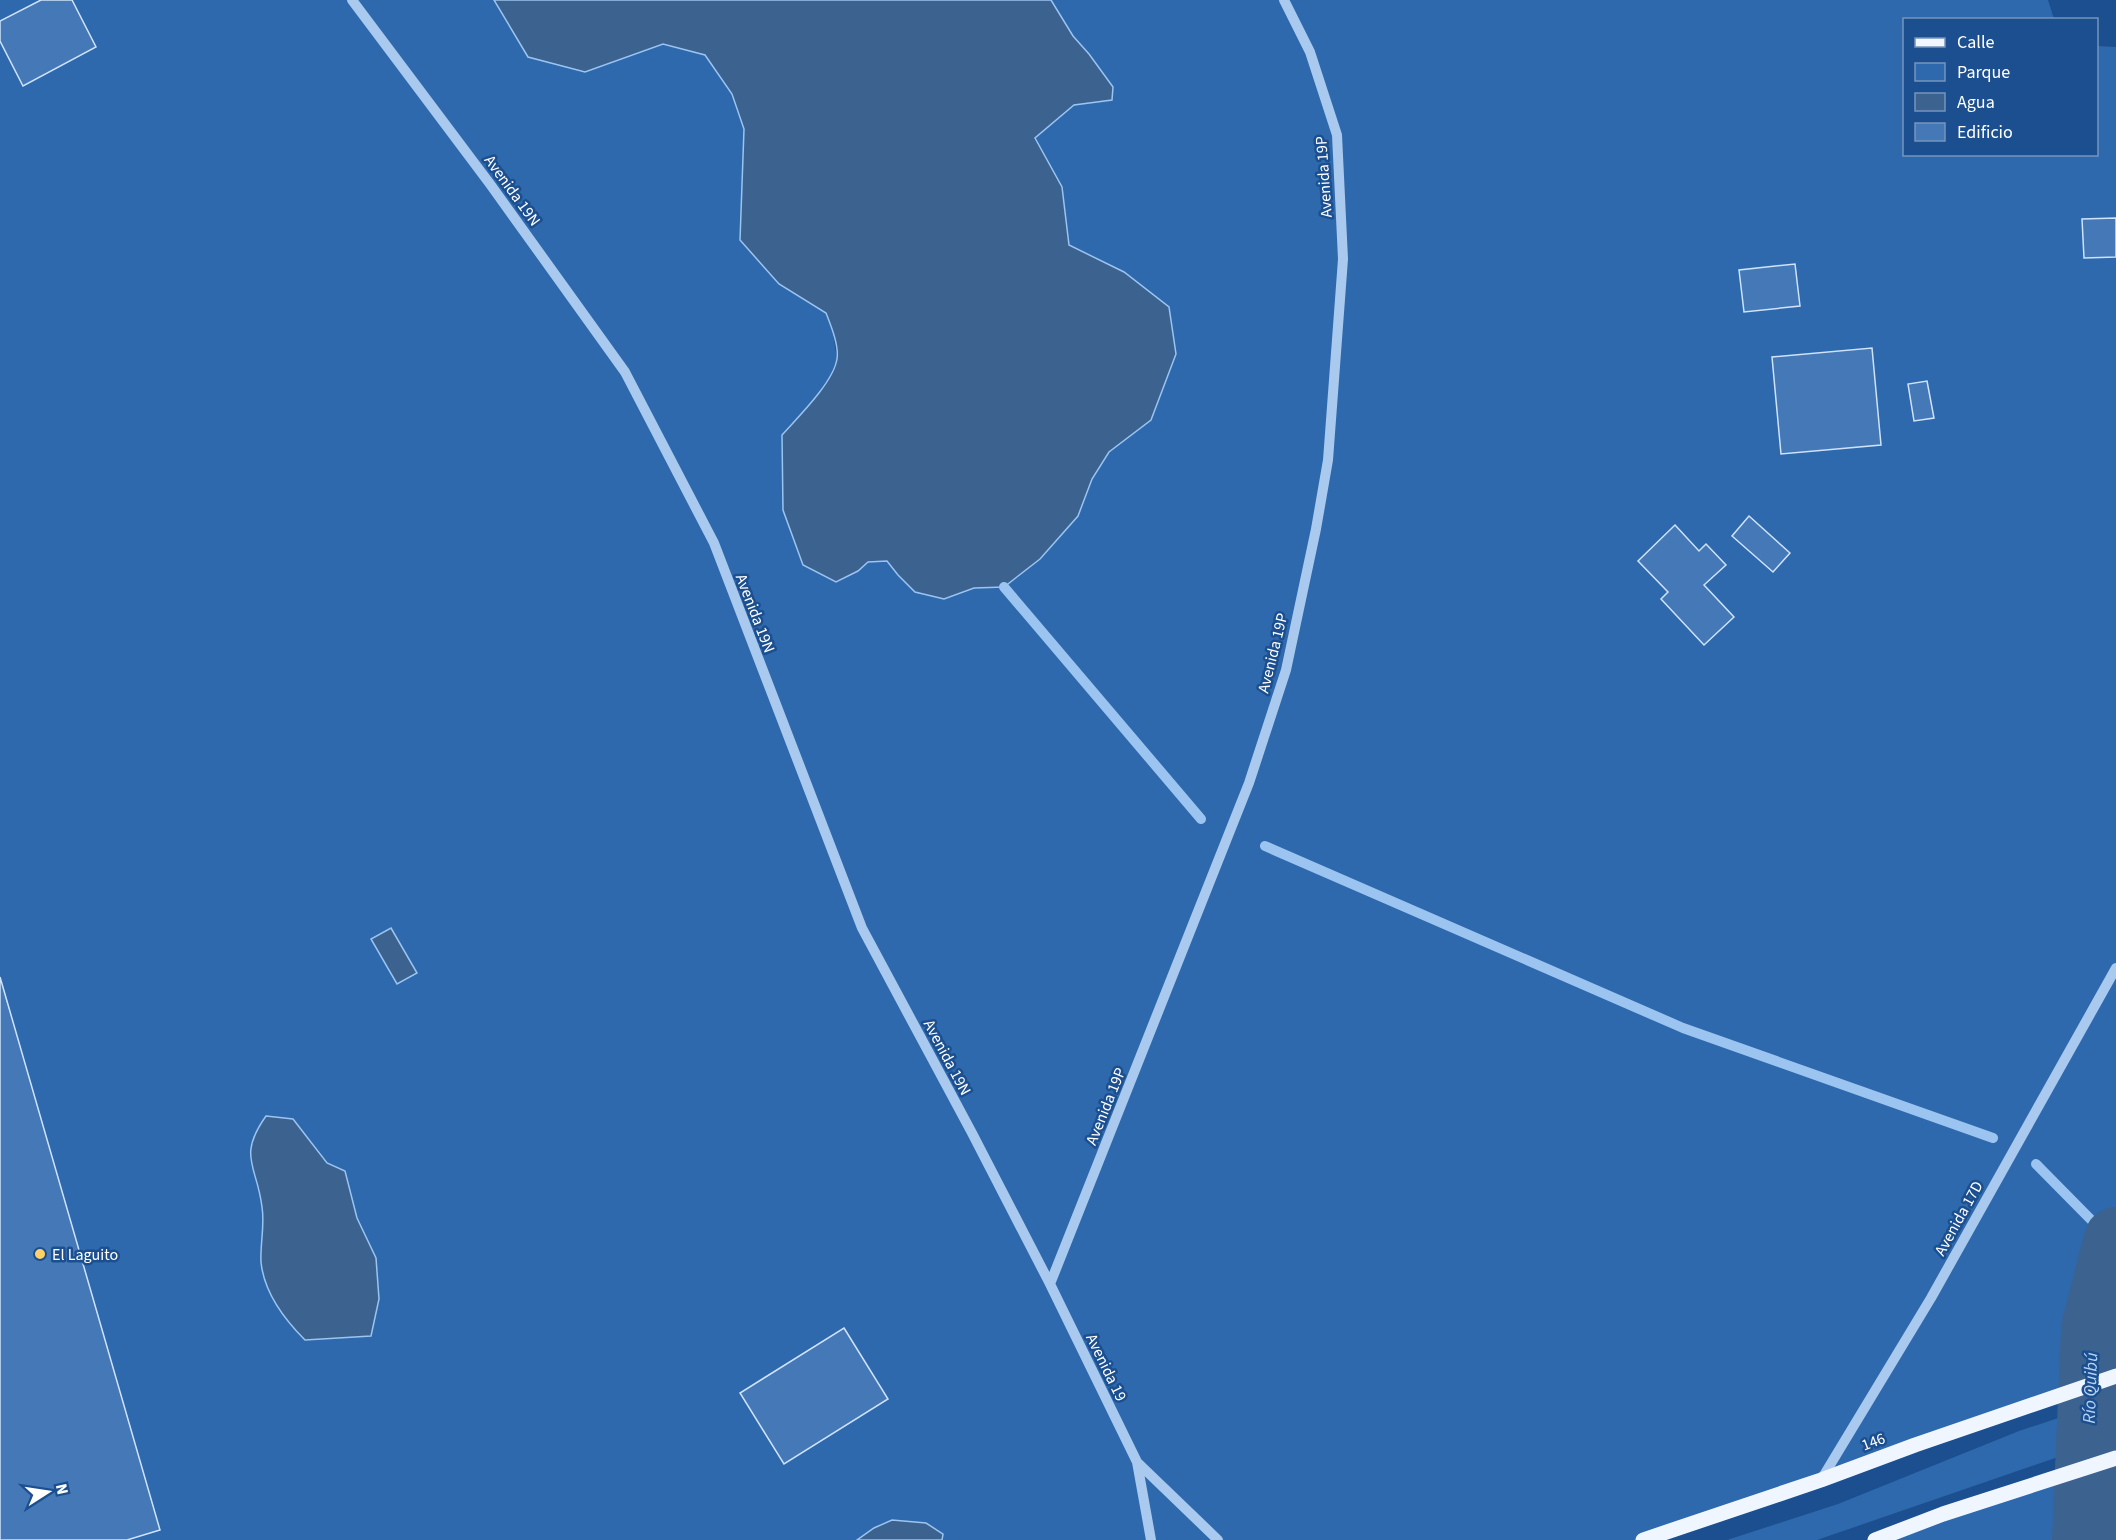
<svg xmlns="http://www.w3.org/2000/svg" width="2116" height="1540" viewBox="0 0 2116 1540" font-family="'Source Sans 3',sans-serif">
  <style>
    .green { fill: #2e69ad }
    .water { fill: #3c6290; stroke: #9cc4f0; stroke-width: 1.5 }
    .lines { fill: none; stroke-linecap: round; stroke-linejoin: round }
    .stream { stroke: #9cc4f0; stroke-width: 10 }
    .river { stroke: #3c6290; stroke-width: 64 }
    .building { fill: #4478b7; stroke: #cfe3fa; stroke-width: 1.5 }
    .minor { stroke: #a9c9ee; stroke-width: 10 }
    .major { stroke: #f0f6ff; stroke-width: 15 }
    .poi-dot { fill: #ffd166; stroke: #1b4f8f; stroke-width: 2 }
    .labels { text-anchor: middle; stroke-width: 5; stroke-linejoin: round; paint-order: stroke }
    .street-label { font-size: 16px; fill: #fff; stroke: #1b4f8f }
    .poi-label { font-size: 16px; fill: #fff; stroke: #1b4f8f; text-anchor: start }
    .water-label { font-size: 18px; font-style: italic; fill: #b5d3f5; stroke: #1b4f8f }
  </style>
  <rect width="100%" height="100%" fill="#1b4f8f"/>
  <path class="green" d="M0,0H494L529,58L627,56L663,44L705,55L732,94L744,129L740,240L805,299L826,313L833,334L837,359L828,381L810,404L858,571L868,562L887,561L898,575L944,599L974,588L1004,587L1078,516L1092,479L1109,452L1151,420L1124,272L1069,245L1062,187L1035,138L1074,105L1112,100L1089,54L1073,36L1051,0H2048L2054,19L1904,20V154H2096L2097,46L2116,47V1309L2078,1312L2074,1391L1643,1540H0Z
    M2116,1399V1437L1817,1540H1727L1838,1504L2019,1431Z
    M2116,1458V1540H1875Z"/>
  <path class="water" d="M494,0H1051L1073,36L1089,54L1113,87L1112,100L1074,105L1035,138L1062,187L1069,245L1124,272L1169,307L1176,354L1151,420L1109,452L1092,479L1078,516L1040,559L1004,587L974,588L944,599L915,592L898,575L887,561L868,562L858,571L836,582L803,565L783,510L782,435C798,417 833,383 837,359C839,345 831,326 826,313L779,284L740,240L744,129L732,94L705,55L663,44L585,72L528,57Z
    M391,928L417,973L397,984L371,939Z
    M266,1116L293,1119L327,1163L345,1171L357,1218L376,1258L379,1299L371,1336L305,1340C284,1319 264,1293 261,1262C260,1244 265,1225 262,1207C257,1165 237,1157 266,1116Z
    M892,1520L926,1523L943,1534L942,1540H857L874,1528Z"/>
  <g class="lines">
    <path class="stream" d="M1004,587L1201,819
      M1265,846L1683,1028L1993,1138
      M2036,1164L2114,1243"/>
    <path class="river" d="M2084,1540L2093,1328L2116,1239"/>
  </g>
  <path class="building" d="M41,0H72L96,47L23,86L0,41V21Z
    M2116,218V257L2084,258L2082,219Z
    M1795,264L1800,306L1744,312L1739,270Z
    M1872,348L1881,445L1781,454L1772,357Z
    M1927,381L1934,418L1914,421L1908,384Z
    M1749,516L1790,553L1773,572L1732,536Z
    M1675,525L1699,551L1706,544L1726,565L1704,585L1734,617L1704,645L1661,599L1668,592L1638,561Z
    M0,977L160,1530L127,1540H0Z
    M844,1328L888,1399L784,1464L740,1393Z"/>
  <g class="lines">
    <path class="minor" d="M352,0L490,184L625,372L714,543L862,928L972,1133L1050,1284L1137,1462L1151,1540
      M1050,1284L1249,783L1286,670L1316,529L1328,460L1343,259L1337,135L1310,52L1284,0
      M1137,1462L1218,1540
      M1821,1480L1931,1298L2116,968"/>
    <path class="major" d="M1643,1540L1821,1480L1915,1445L2116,1376
      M1875,1540L1943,1514L2116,1458"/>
  </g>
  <circle class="poi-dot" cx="40" cy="1254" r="6"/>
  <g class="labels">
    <g class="street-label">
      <text transform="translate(1323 177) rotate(-94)" y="6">Avenida 19P</text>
      <text transform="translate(513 190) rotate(54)" y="6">Avenida 19N</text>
      <text transform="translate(756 613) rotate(69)" y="6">Avenida 19N</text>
      <text transform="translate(1272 653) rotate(-76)" y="6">Avenida 19P</text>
      <text transform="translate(948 1057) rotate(62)" y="6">Avenida 19N</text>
      <text transform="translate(1105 1106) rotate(-68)" y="6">Avenida 19P</text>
      <text transform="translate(1958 1218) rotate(-61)" y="6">Avenida 17D</text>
      <text transform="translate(1107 1367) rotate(64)" y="6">Avenida 19</text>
      <text transform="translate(1873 1441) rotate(-21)" y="6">146</text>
    </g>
    <g class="poi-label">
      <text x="52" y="1260">El Laguito</text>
    </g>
    <g class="water-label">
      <text transform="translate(2090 1388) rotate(-88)" y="6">Río Quibú</text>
    </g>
  </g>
  <rect x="1903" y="18" width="195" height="138" fill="#1b4f8f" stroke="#7695bc" stroke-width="1.5"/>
  <rect x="1915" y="38" width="30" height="9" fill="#f0f6ff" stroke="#7695bc" stroke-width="1.5"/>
  <text x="1957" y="48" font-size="18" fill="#ffffff">Calle</text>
  <rect x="1915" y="63" width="30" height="18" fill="#2e69ad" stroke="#7695bc" stroke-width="1.5"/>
  <text x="1957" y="78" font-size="18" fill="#ffffff">Parque</text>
  <rect x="1915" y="93" width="30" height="18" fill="#3c6290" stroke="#7695bc" stroke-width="1.5"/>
  <text x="1957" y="108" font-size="18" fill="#ffffff">Agua</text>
  <rect x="1915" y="123" width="30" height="18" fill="#4478b7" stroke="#7695bc" stroke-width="1.5"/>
  <text x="1957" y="138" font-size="18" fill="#ffffff">Edificio</text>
  <g transform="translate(48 1492) rotate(78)" stroke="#1b4f8f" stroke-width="4.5" paint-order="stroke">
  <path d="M0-4.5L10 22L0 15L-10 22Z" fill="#ffffff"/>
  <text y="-9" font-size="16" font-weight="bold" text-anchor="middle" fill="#ffffff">N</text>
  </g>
</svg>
